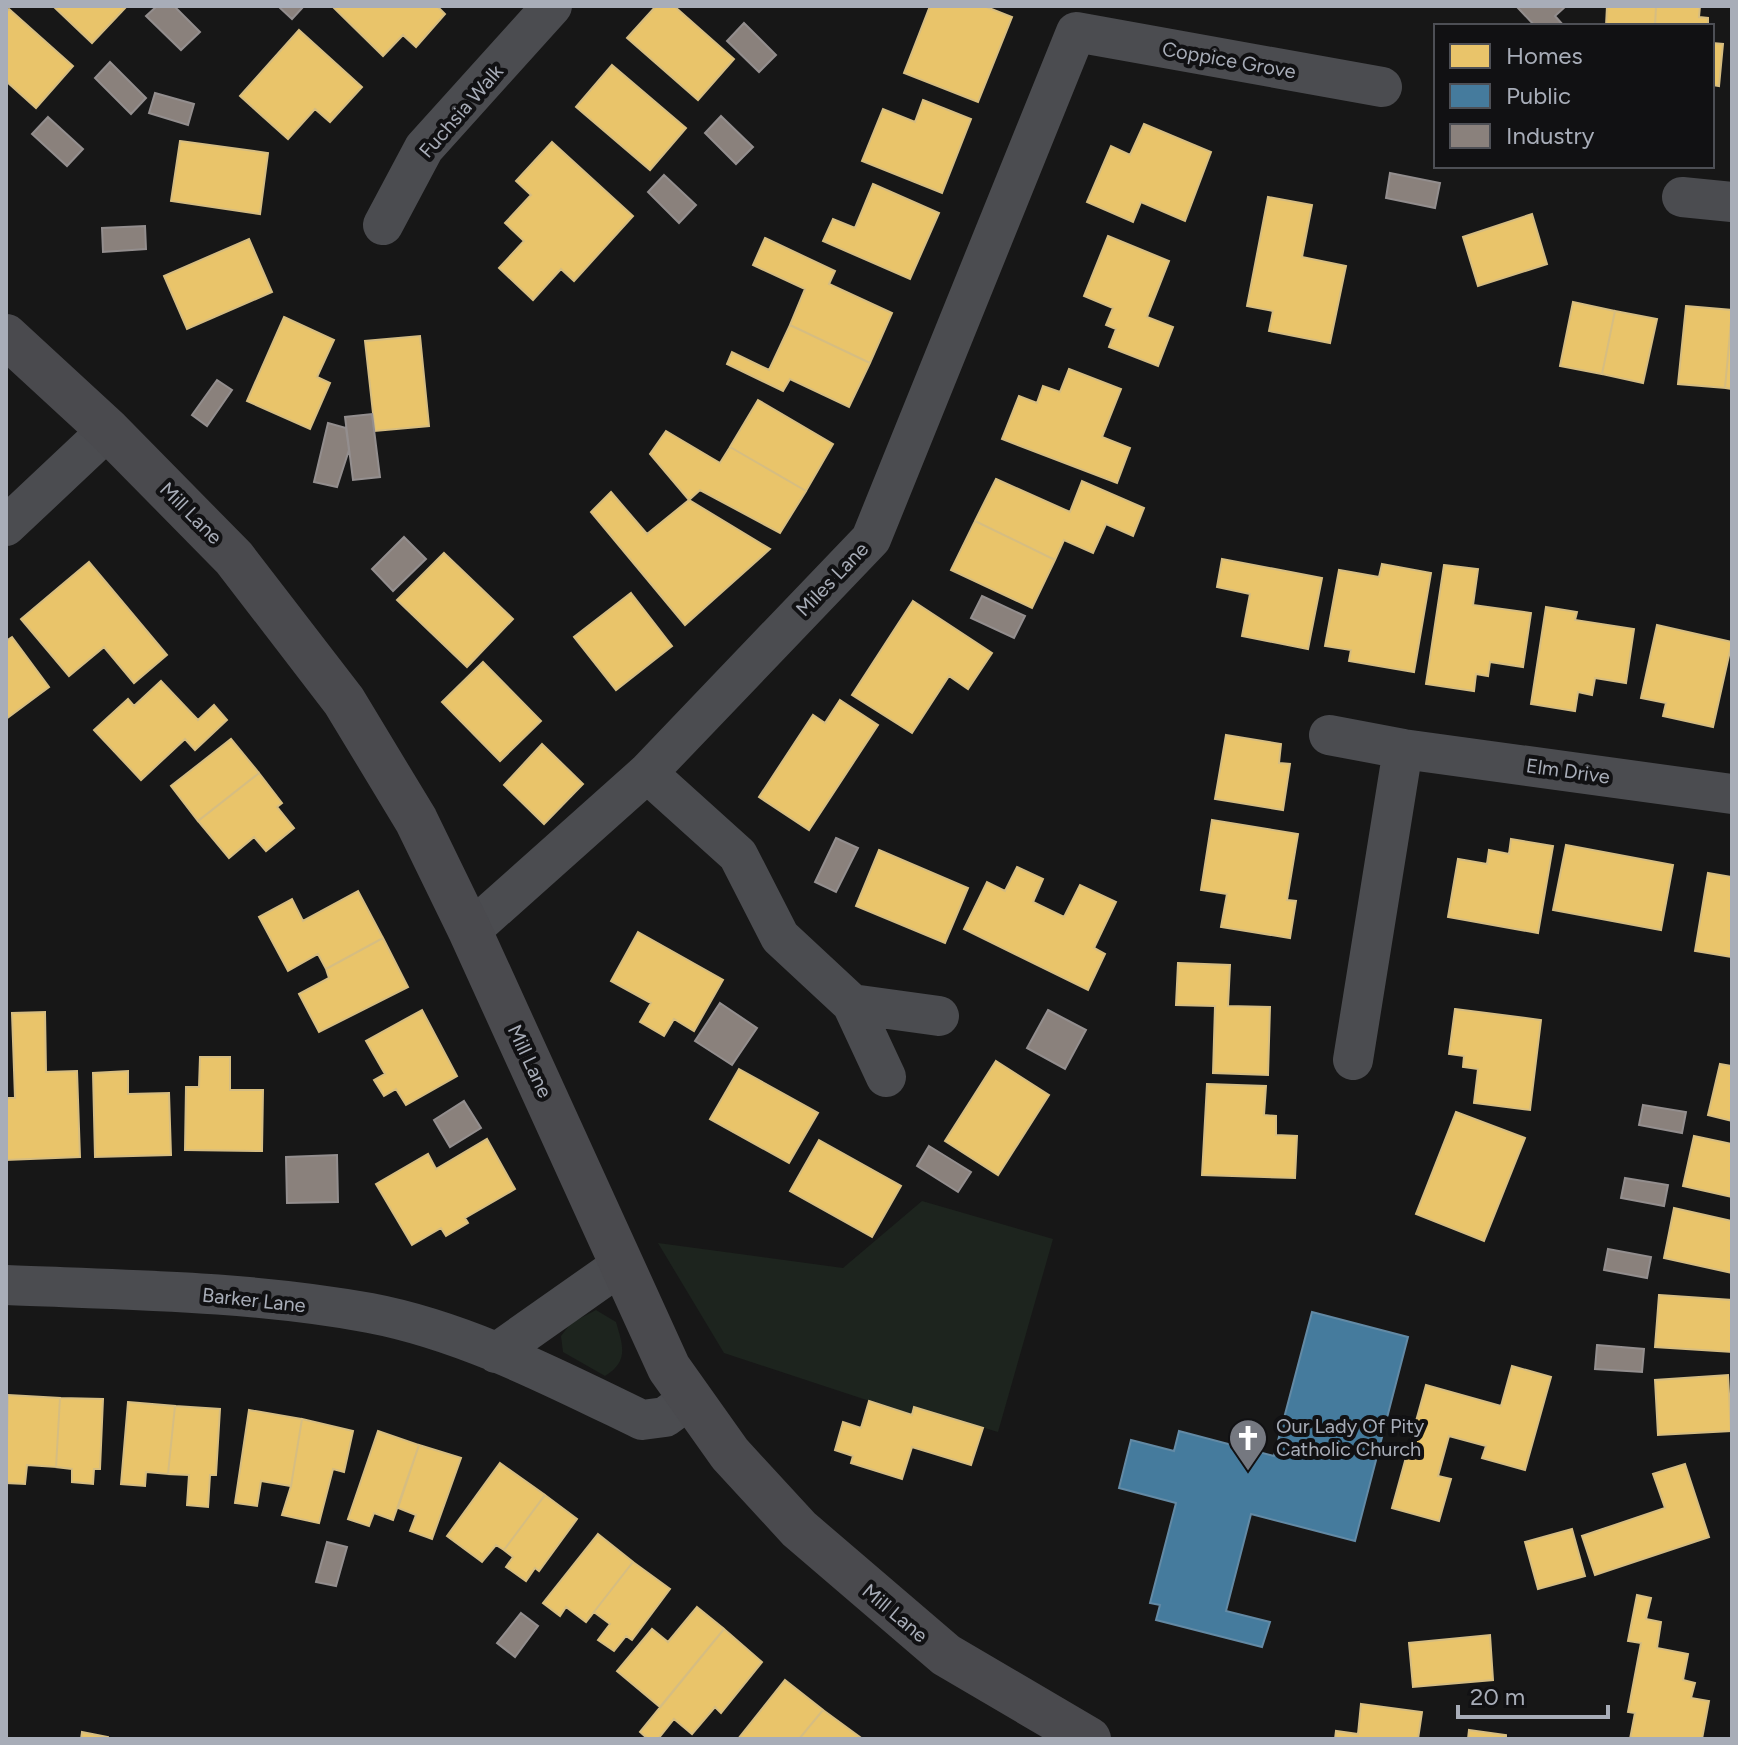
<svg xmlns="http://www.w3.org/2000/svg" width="1738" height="1745" viewBox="0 0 1738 1745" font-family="Figtree,sans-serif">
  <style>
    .green { fill: #1d241e }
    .homes { fill: #e9c46a; stroke: #d6bd81; stroke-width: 2 }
    .public { fill: #457b9d; stroke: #638aa5; stroke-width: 2 }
    .industry { fill: #8a817c; stroke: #938e8e; stroke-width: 2 }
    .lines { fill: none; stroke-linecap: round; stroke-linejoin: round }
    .street { stroke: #4b4c50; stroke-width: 40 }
    .secondary { stroke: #4a4a4e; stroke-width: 44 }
    .labels { text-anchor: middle; stroke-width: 8; stroke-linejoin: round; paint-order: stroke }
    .street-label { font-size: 20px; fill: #a8adb8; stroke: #111113 }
    .poi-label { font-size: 20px; fill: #a8adb8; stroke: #111113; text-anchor: start }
  </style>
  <rect width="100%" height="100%" fill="#171717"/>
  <path class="green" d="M922,1201L1053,1239L998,1432L915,1407L912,1415L724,1353L658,1243L843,1268Z
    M596,1310L616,1322C623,1346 629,1361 605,1376L563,1352L561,1336L571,1323Z"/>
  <path class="homes" d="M53,6H127L92,43Z
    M332,6H437L445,14L416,47L403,35L383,56Z
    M656,6H674L734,59L698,100L627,38Z
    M930,6H984L1012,17L978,102L904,73Z
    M1607,6H1656L1655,26H1606Z
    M1678,6H1700L1699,17L1708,18V26H1655L1656,7Z
    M9,9L73,66L36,108L6,81V13Z
    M299,30L362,87L330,122L315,109L288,139L240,96Z
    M1712,43L1723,44L1719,86L1712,85Z
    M612,65L686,128L650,170L576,107Z
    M923,100L971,119L942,193L862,161L883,109L915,122Z
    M1144,124L1211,152L1185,221L1141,202L1133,222L1087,202L1111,146L1130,155Z
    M180,141L268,153L260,214L171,201Z
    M552,142L633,216L574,281L561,269L533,300L499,268L524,241L505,223L531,195L516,181Z
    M873,184L939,213L910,279L823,241L833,219L855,228Z
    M1268,197L1312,205L1302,257L1346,266L1330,343L1269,331L1273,311L1247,306Z
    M1532,214L1547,264L1478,286L1463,237Z
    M1108,236L1169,261L1147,317L1173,327L1158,366L1109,347L1116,329L1106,325L1113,308L1084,296Z
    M765,238L835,271L829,284L892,313L870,363L790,325L805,289L753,265Z
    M249,239L272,292L187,329L164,276Z
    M1573,302L1615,311L1602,374L1560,366Z
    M1686,306L1732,310L1725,388L1678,384Z
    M1615,311L1657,319L1643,383L1602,374Z
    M1732,312V389L1725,388Z
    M284,317L334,340L317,377L330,383L310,429L247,401Z
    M790,325L870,363L849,407L790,379L783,391L727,364L732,352L769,370Z
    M420,336L429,426L375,431L365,341Z
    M1069,369L1121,389L1102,437L1130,448L1117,483L1002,439L1019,396L1037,403L1043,386L1060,392Z
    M758,400L833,444L806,491L730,447Z
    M666,431L720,463L730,447L806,491L780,533L700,490L689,500L650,454Z
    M996,479L1070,512L1082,481L1144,508L1133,536L1106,524L1093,553L1064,540L1055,560L975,521Z
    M611,492L647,534L689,500L770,549L685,625L591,512Z
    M975,521L1055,560L1032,608L951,570Z
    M444,553L513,619L467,667L397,600Z
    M1222,559L1322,578L1308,649L1242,636L1250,594L1217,587Z
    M89,562L167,655L134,683L104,647L69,676L21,619Z
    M1382,564L1431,573L1414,672L1349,661L1351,650L1325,646L1339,570L1379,577Z
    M1444,565L1478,569L1473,605L1531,613L1523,667L1490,662L1488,676L1476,674L1474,691L1426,684Z
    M631,593L672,646L616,690L574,637Z
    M913,601L992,653L968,689L949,676L912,733L852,695Z
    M1546,607L1577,612L1575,620L1634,629L1626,683L1595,678L1592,695L1578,692L1575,711L1531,704Z
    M1657,625L1732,642L1713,727L1663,716L1666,703L1641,698Z
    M12,637L49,687L6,719V641Z
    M483,662L541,721L500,761L442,702Z
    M161,681L198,720L214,705L227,720L195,750L185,739L141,780L94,730L128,699L134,706Z
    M840,700L878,725L809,830L759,797L813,715L825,723Z
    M1226,735L1281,744L1279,763L1290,764L1283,810L1215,799Z
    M231,739L259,773L198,821L171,786Z
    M542,744L583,784L544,824L504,785Z
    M259,773L282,803L277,807L294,828L266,851L254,837L229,858L198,821Z
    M1212,820L1298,834L1287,900L1296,901L1290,938L1221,927L1227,894L1201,890Z
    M1511,839L1553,846L1538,933L1448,917L1458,859L1487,864L1489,850L1509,854Z
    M1566,845L1673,865L1661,930L1553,910Z
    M879,850L968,888L945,943L856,906Z
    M1017,867L1043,879L1033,902L1064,917L1080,885L1116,902L1094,948L1105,954L1088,990L964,929L987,882L1005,891Z
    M1708,873L1732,877V957L1695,951Z
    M358,891L383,938L326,969L318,954L288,971L259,917L292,899L303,921Z
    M638,932L723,980L694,1031L674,1019L664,1036L640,1022L651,1003L611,981Z
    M383,938L408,987L319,1032L299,994L329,978L326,969Z
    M1178,963L1230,965L1228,1006L1270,1007L1268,1075L1213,1073L1215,1006L1176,1005Z
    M1455,1009L1541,1020L1530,1110L1474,1103L1478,1069L1463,1067L1464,1056L1449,1054Z
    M422,1010L457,1076L406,1105L396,1089L384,1096L374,1080L385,1074L366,1041Z
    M45,1012L46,1072L77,1071L80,1157L6,1160V1098H15L12,1013Z
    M200,1057H230V1090H263L262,1151L185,1150L186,1087H199Z
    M996,1061L1049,1095L998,1175L945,1141Z
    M1720,1064L1732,1066V1121L1708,1115Z
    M739,1069L818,1113L789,1163L710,1119Z
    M128,1071V1094L169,1093L171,1155L95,1157L93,1073Z
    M1207,1084L1266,1086L1264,1115L1276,1116V1135L1297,1136L1295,1178L1202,1175Z
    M1456,1112L1525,1138L1484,1241L1416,1214Z
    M1694,1136L1732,1144V1197L1683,1186Z
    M487,1139L515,1189L465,1218L468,1223L446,1236L441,1228L412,1245L376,1184L428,1154L436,1169Z
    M819,1140L901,1186L872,1237L790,1191Z
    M1674,1208L1732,1221V1273L1664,1258Z
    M1659,1295L1732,1300V1352L1655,1347Z
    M1512,1366L1551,1377L1525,1470L1482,1458L1486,1446L1449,1436L1438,1476L1451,1479L1439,1521L1392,1508L1426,1385L1501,1406Z
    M1728,1375L1731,1431L1658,1435L1655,1380Z
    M8,1395L60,1398L56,1467L27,1465L25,1484L6,1483Z
    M60,1398L103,1399L100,1469H94L93,1484L72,1482V1469L56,1467Z
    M869,1401L912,1415L914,1407L983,1428L971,1465L912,1447L902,1479L851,1463L853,1456L835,1450L843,1422L861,1428Z
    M128,1402L175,1406L168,1474L146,1472L145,1486L121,1484Z
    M175,1406L220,1409L216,1475H210L208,1507L187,1505L189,1475L168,1474Z
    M249,1410L302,1419L291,1486L261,1481L257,1506L235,1503Z
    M302,1419L353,1431L344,1472L333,1469L319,1523L282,1515L291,1486Z
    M378,1431L419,1445L393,1520L374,1513L369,1526L348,1519Z
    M419,1445L461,1458L432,1539L410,1531L416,1515L398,1508Z
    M500,1463L545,1495L504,1550L496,1545L482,1562L447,1536Z
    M1685,1464L1709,1537L1595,1575L1582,1536L1665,1508L1653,1474Z
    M545,1495L577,1519L539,1571L535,1568L526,1581L506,1567L513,1557L504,1550Z
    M1572,1529L1585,1576L1538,1589L1525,1542Z
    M598,1534L633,1562L586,1622L566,1607L560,1616L543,1603Z
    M633,1562L670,1589L632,1640L626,1636L614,1651L598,1640L610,1624L594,1612Z
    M1637,1595L1651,1598L1646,1619L1661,1622L1657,1648L1688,1654L1683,1680L1695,1683L1691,1698L1709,1701L1702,1739H1630L1635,1713L1628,1712L1641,1643L1628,1641Z
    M697,1607L724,1629L660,1707L617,1671L652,1629L668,1642Z
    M724,1629L762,1662L721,1713L715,1707L692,1734L674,1719L658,1739H648L640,1732Z
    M1490,1635L1493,1680L1413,1687L1409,1643Z
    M785,1680L823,1710L799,1739H738Z
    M1361,1704L1422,1712L1418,1739H1335L1336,1731L1358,1734Z
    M823,1710L860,1737L858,1739H799Z
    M1469,1730L1506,1735V1739H1468Z
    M82,1732L108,1737V1739H81Z"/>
  <path class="public" d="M1312,1312L1408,1337L1355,1541L1251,1514L1226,1611L1270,1622L1262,1647L1156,1620L1160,1605L1150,1603L1176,1503L1119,1488L1131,1440L1174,1451L1179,1431L1274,1456Z"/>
  <path class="industry" d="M157,6H174L200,32L181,50L146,16Z
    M278,6H304L292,19Z
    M1520,6H1566L1555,16L1564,26H1535L1518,8Z
    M744,23L776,55L759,72L727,41Z
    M110,62L146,98L131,114L95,78Z
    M155,93L194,104L188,125L149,113Z
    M721,116L753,147L736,164L705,133Z
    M48,117L83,149L67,166L32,134Z
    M1390,173L1440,183L1435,208L1386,198Z
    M664,175L696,205L679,223L648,192Z
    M145,226L146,249L103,252L102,228Z
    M217,380L232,390L207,426L192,415Z
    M372,414L380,477L353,480L345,417Z
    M328,423L346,428L349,450L337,487L314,482Z
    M404,537L426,559L393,591L372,569Z
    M982,596L1025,616L1014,638L971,618Z
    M836,838L858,848L836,892L815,882Z
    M720,1003L757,1028L732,1065L695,1041Z
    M1048,1010L1086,1030L1065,1069L1027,1048Z
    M464,1101L481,1128L450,1147L434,1120Z
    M1643,1105L1686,1112L1682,1133L1639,1125Z
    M929,1146L971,1172L958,1192L917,1166Z
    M337,1155L338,1202L287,1203L286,1157Z
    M1625,1178L1668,1185L1664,1206L1621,1198Z
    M1608,1249L1651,1257L1647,1278L1604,1270Z
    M1597,1345L1644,1349L1642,1372L1595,1369Z
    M327,1542L347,1547L336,1586L316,1582Z
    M521,1613L538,1626L515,1657L497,1643Z"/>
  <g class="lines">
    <path class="street" d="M1682,197L1732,202
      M383,225L424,148L552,6
      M6,526L108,430
      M1329,735L1403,749
      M647,773L738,855L780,937L852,1004L939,1016
      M470,931L647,773L871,539L1076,32L1382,87
      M852,1004L886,1077
      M1353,1060L1403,749L1732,794
      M6,1285C128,1290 250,1291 370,1313C465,1331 555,1378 642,1420L665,1417L691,1398
      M496,1353L621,1265"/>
    <path class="secondary" d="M6,336L108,430L234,558L344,701L416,820L470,931L669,1368L730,1454L799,1529L946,1655L1089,1739"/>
  </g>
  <defs>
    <symbol id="church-pin" viewBox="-11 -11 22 30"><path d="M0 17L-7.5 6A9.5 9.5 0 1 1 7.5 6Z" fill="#757880" stroke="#111113"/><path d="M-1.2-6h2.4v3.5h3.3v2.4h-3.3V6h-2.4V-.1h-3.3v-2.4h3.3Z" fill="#fff"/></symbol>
  </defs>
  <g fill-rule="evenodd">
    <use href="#church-pin" x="1226" y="1416" width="44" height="60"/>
  </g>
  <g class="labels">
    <g class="street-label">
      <text transform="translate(1229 60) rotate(10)" y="7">Coppice Grove</text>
      <text transform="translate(461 111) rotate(-49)" y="7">Fuchsia Walk</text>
      <text transform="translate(191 513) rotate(45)" y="7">Mill Lane</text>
      <text transform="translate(832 579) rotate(-46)" y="7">Miles Lane</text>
      <text transform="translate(1568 771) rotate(8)" y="7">Elm Drive</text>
      <text transform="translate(530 1061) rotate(65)" y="7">Mill Lane</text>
      <text transform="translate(254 1300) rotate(6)" y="7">Barker Lane</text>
      <text transform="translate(895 1613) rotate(40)" y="7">Mill Lane</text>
    </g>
    <g class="poi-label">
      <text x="1276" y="1433">Our Lady Of Pity<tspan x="1276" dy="23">Catholic Church</tspan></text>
    </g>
  </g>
  <rect width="1738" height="1745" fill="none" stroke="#a8adb8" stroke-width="16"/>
  <rect x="1434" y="24" width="280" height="144" fill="#111113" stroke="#4d4f55" stroke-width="2"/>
  <rect x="1450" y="44" width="40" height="24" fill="#e9c46a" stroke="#4d4f55" stroke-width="2"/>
  <text x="1506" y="64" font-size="24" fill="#a8adb8">Homes</text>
  <rect x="1450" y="84" width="40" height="24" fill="#457b9d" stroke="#4d4f55" stroke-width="2"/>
  <text x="1506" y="104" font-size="24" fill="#a8adb8">Public</text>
  <rect x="1450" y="124" width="40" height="24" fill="#8a817c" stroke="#4d4f55" stroke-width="2"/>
  <text x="1506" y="144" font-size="24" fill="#a8adb8">Industry</text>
  <path d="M1458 1705v12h150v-12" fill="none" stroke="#a8adb8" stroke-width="4"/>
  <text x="1470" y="1705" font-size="24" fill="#a8adb8" stroke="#111113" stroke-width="6" paint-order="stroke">20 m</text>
</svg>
